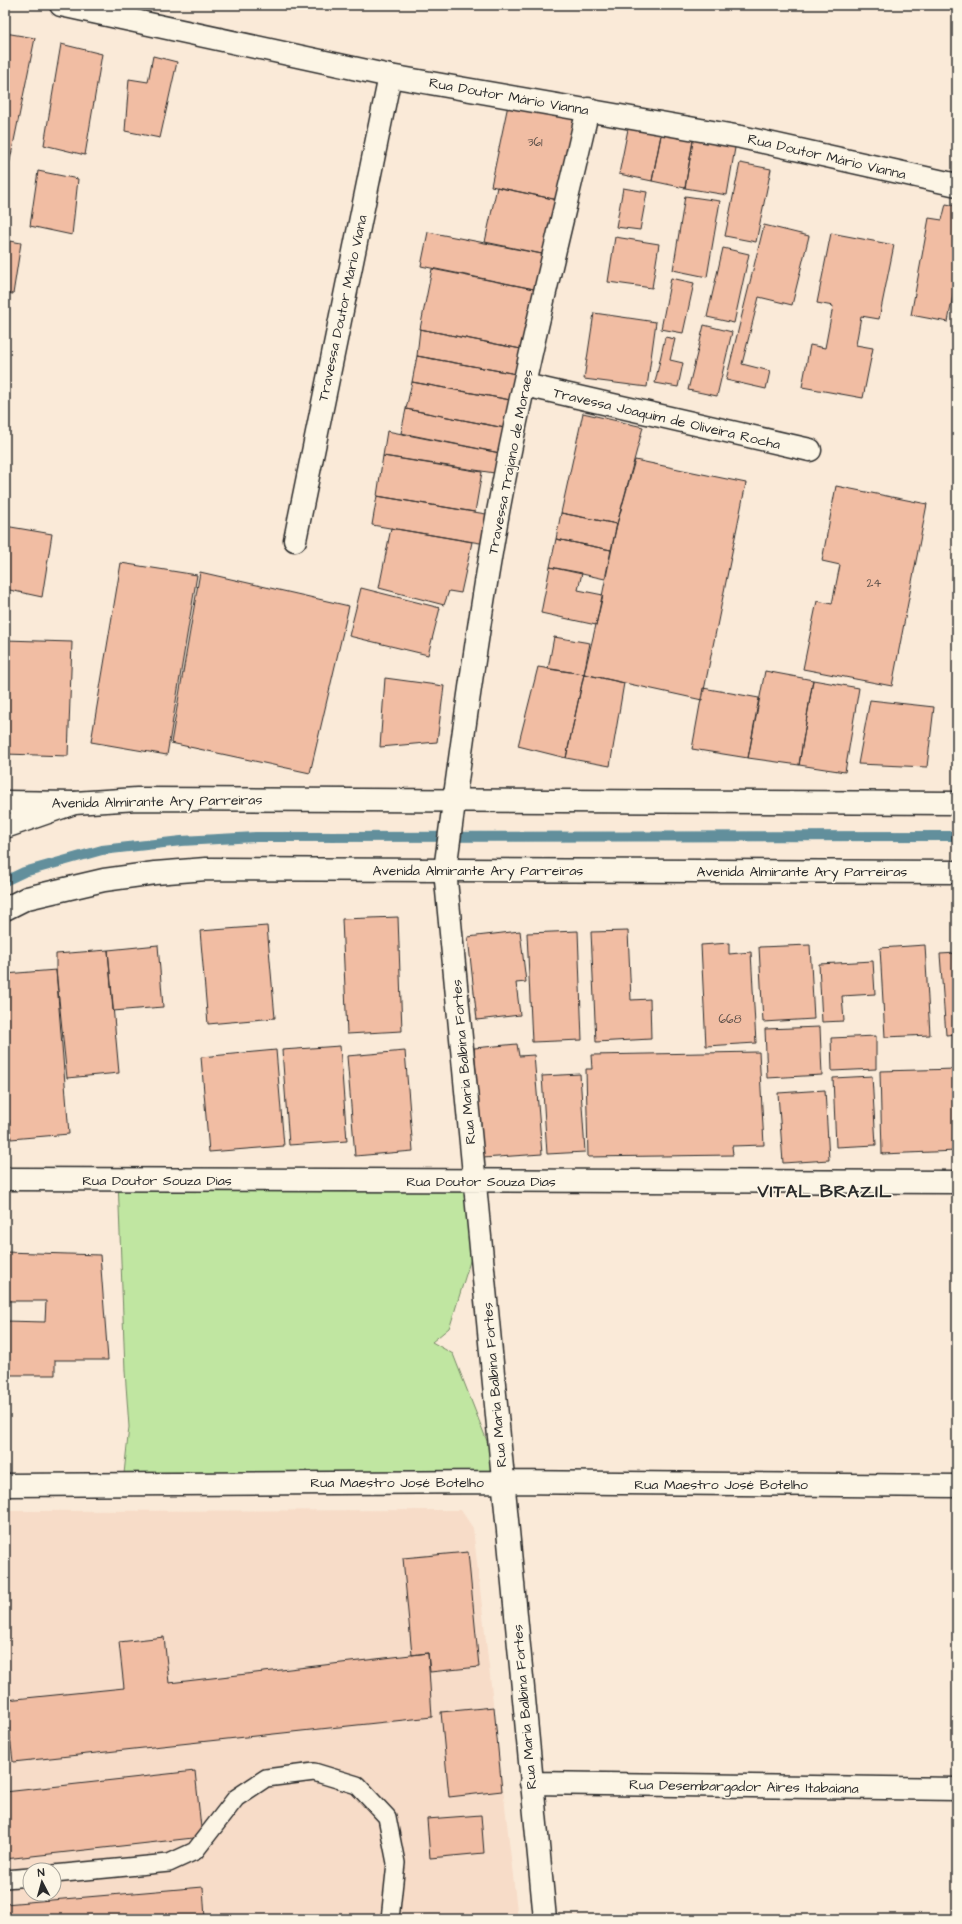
<svg xmlns="http://www.w3.org/2000/svg" width="962" height="1924" viewBox="0 0 962 1924" font-family="'Architects Daughter',sans-serif">
  <style>
    .built { fill: #f7dcc8; fill-rule: evenodd }
    .green { fill: #c0e6a1; stroke: #768866 }
    .lines { fill: none; stroke-linecap: round; stroke-linejoin: round }
    .stream { stroke: #628f9c; stroke-width: 10 }
    .building { fill: #f1bda3; stroke: #2b2b2b }
    .service-casing { stroke: #2b2b2b; stroke-width: 20 }
    .minor-casing { stroke: #2b2b2b; stroke-width: 25 }
    .tertiary-casing { stroke: #2b2b2b; stroke-width: 25 }
    .secondary-casing { stroke: #2b2b2b; stroke-width: 25 }
    .service { stroke: #fcf5e5; stroke-width: 17 }
    .minor { stroke: #fcf5e5; stroke-width: 22 }
    .tertiary { stroke: #fcf5e5; stroke-width: 22 }
    .secondary { stroke: #fcf5e5; stroke-width: 22 }
    .labels { text-anchor: middle; stroke-width: 3.5; stroke-linejoin: round; paint-order: stroke }
    .number-label { font-size: 12px; fill: #5c5049 }
    .street-label { font-size: 14px; fill: #2b2b2b; stroke: #fcf5e5 }
    .district-label { font-size: 18px; font-weight: bold; letter-spacing: 1px; fill: #2b2b2b; stroke: #fcf5e5 }
  </style>
  <rect width="100%" height="100%" fill="#faead8"/>
  <filter id="ink" filterUnits="userSpaceOnUse"><feTurbulence type="fractalNoise" baseFrequency=".025" numOctaves="2"/><feDisplacementMap in="SourceGraphic" scale="8" xChannelSelector="R" yChannelSelector="G"/><feConvolveMatrix kernelMatrix="1 2 1 2 8 2 1 2 1" color-interpolation-filters="sRGB"/></filter>
  <g filter="url(#ink)">
    <path class="built" d="M461,1510L473,1528L518,1919H5V1511ZM30,1870H54V1894H30Z"/>
    <path class="green" d="M118,1179L474,1181L479,1232L451,1323L449,1328L432,1342L453,1354L503,1482L123,1483L129,1427L125,1371Z"/>
    <g class="lines">
      <path class="stream" d="M5,881L24,872L102,850L181,841L256,837L957,836"/>
    </g>
    <path class="building" d="M5,33L35,38L5,185Z
      M61,44L102,54L85,155L44,145Z
      M153,56L177,62L160,138L125,131L129,79L148,82Z
      M508,105L575,117L558,200L491,186Z
      M629,124L662,130L652,181L619,174Z
      M662,130L694,135L685,188L652,181Z
      M694,135L736,142L727,195L685,188Z
      M740,163L771,169L756,242L725,236Z
      M38,171L78,179L72,235L30,226Z
      M497,187L558,200L547,255L485,242Z
      M623,188L647,192L640,230L616,227Z
      M685,196L720,201L707,277L673,270Z
      M946,204L957,206V273L948,322L911,315L929,218L942,220Z
      M764,225L809,236L792,305L759,297L742,364L770,371L766,389L726,380Z
      M428,232L547,255L539,290L421,266Z
      M831,233L894,245L879,319L861,316L856,345L873,348L863,398L802,387L810,345L825,348L833,306L817,303Z
      M615,237L659,244L652,288L608,282Z
      M5,240L21,243L13,294L5,293Z
      M723,248L749,254L734,323L707,317Z
      M432,269L539,290L526,350L420,329Z
      M671,278L694,283L683,333L661,329Z
      M594,313L656,322L647,387L584,379Z
      M704,325L732,332L717,396L688,390Z
      M420,329L526,350L522,375L417,356Z
      M665,337L675,339L670,360L683,363L678,387L655,383Z
      M417,356L522,375L516,401L412,382Z
      M412,382L516,401L510,429L406,409Z
      M406,409L510,429L505,454L401,433Z
      M583,413L643,427L617,524L561,513Z
      M387,431L505,454L501,474L383,456Z
      M383,456L482,472L475,512L377,496Z
      M635,460L746,483L702,700L584,674L596,625L617,524Z
      M836,486L927,504L892,686L803,669L817,601L832,604L840,565L822,561Z
      M377,496L492,515L486,544L372,525Z
      M561,513L617,524L611,550L556,539Z
      M5,526L52,534L42,597L5,589Z
      M391,528L472,542L461,593L449,591L444,605L379,588Z
      M556,539L611,550L605,579L550,567Z
      M121,563L197,575L167,755L91,742Z
      M550,567L582,573L578,590L603,595L596,625L541,613Z
      M200,572L349,606L310,773L171,743Z
      M361,588L440,608L428,655L349,636Z
      M554,637L590,643L584,674L548,669Z
      M5,640L72,642L68,756L5,754Z
      M538,667L584,674L566,758L518,746Z
      M765,671L813,680L799,765L748,758Z
      M584,674L624,683L610,766L566,758Z
      M385,678L444,686L437,742L380,747Z
      M813,680L859,688L845,772L799,765Z
      M703,688L759,698L748,758L692,749Z
      M870,700L934,707L927,767L858,764Z
      M398,917L402,1031L347,1034L342,919Z
      M267,926L275,1018L208,1024L200,931Z
      M520,931L526,982L516,983L520,1015L477,1020L468,937Z
      M578,931L582,1040L532,1042L527,933Z
      M628,931L631,1000L650,999L651,1039L596,1042L591,932Z
      M729,943V954L751,952L756,1043L706,1046L701,945Z
      M158,945L163,1007L113,1011L108,950Z
      M810,945L814,1019L763,1022L759,947Z
      M925,945L930,1035L885,1037L880,948Z
      M108,950L119,1073L67,1078L56,970V954Z
      M957,953V1034L946,1035L940,954Z
      M873,961L875,994L842,996L844,1021L822,1022L819,964Z
      M56,970L69,1134L11,1139L9,1120H5V974Z
      M820,1027L822,1075L767,1078L765,1029Z
      M876,1036V1069L832,1071L831,1038Z
      M517,1044L519,1056L534,1055L542,1154L483,1158L474,1048Z
      M340,1046L347,1141L289,1145L282,1050Z
      M276,1050L284,1146L209,1152L201,1057Z
      M405,1051L413,1151L355,1156L347,1056Z
      M759,1052L764,1145L732,1146L733,1155L588,1157L586,1069H592L591,1055Z
      M957,1069V1151L882,1154L880,1071Z
      M580,1074L585,1152L547,1154L542,1076Z
      M872,1076L876,1145L836,1147L833,1078Z
      M825,1090L829,1160L783,1163L778,1093Z
      M5,1252L100,1255L108,1360H55V1375H5V1321L45,1322L46,1301H5Z
      M468,1552L479,1667L430,1672L428,1653L412,1655L403,1558Z
      M164,1637L169,1683L428,1653L432,1717L13,1762L6,1700L124,1688L119,1642Z
      M494,1707L502,1791L449,1797L441,1712Z
      M195,1771L202,1837L5,1859V1792Z
      M481,1815L484,1853L430,1858L427,1819Z
      M203,1887L205,1919H5V1904Z"/>
    <g class="lines">
      <defs>
        <path id="service" d="M54,1874L169,1863L195,1851L236,1798L266,1778L314,1772L357,1785L387,1817L396,1863L390,1919
          M5,1879L30,1877"/>
        <path id="minor" d="M525,385L810,450
          M295,540L390,76
          M5,1179L957,1182
          M5,1485L503,1482L957,1486
          M531,1783L957,1789
          M545,1919L445,870C461,750 477,630 498,512C523,377 557,243 588,109"/>
        <path id="tertiary" d="M5,802L74,803L137,799L957,803
          M5,909L27,898L104,880L155,873L206,869L957,872"/>
        <path id="secondary" d="M61,5L390,76L741,137L957,185
          M5,827L74,803"/>
      </defs>
      <use href="#service" class="service-casing"/>
      <use href="#minor" class="minor-casing"/>
      <use href="#tertiary" class="tertiary-casing"/>
      <use href="#secondary" class="secondary-casing"/>
      <use href="#service" class="service"/>
      <use href="#minor" class="minor"/>
      <use href="#tertiary" class="tertiary"/>
      <use href="#secondary" class="secondary"/>
    </g>
  </g>
  <g class="labels">
    <g class="number-label">
      <text x="535" y="146">361</text>
      <text x="874" y="587">24</text>
      <text x="730" y="1023">668</text>
    </g>
    <g class="street-label">
      <text transform="translate(509 96) rotate(10)" y="5">Rua Doutor Mário Vianna</text>
      <text transform="translate(827 156) rotate(13)" y="5">Rua Doutor Mário Vianna</text>
      <text transform="translate(342 308) rotate(-78)" y="5">Travessa Doutor Mário Viana</text>
      <text transform="translate(667 418) rotate(13)" y="5">Travessa Joaquim de Oliveira Rocha</text>
      <text transform="translate(510 462) rotate(-79)" y="5">Travessa Trajano de Moraes</text>
      <text transform="translate(157 801) rotate(-1)" y="5">Avenida Almirante Ary Parreiras</text>
      <text x="478" y="875">Avenida Almirante Ary Parreiras</text>
      <text x="802" y="876">Avenida Almirante Ary Parreiras</text>
      <text transform="translate(463 1062) rotate(-95)" y="5">Rua Maria Balbina Fortes</text>
      <text x="157" y="1185">Rua Doutor Souza Dias</text>
      <text x="481" y="1186">Rua Doutor Souza Dias</text>
      <text transform="translate(494 1385) rotate(-95)" y="5">Rua Maria Balbina Fortes</text>
      <text x="397" y="1487">Rua Maestro José Botelho</text>
      <text x="721" y="1489">Rua Maestro José Botelho</text>
      <text transform="translate(524 1707) rotate(-95)" y="5">Rua Maria Balbina Fortes</text>
      <text transform="translate(744 1786) rotate(1)" y="5">Rua Desembargador Aires Itabaiana</text>
    </g>
    <g class="district-label">
      <text x="825" y="1197">VITAL BRAZIL</text>
    </g>
  </g>
  <rect width="962" height="1924" fill="none" stroke="#fcf5e5" stroke-width="20"/>
  <rect x="10" y="10" width="942" height="1904" fill="none" stroke="#2b2b2b" stroke-width="1.5" filter="url(#ink)"/>
  <g transform="translate(42 1882) rotate(354)"><circle r="19" fill="#fcf5e5" stroke="#a8a49b"/>
  <path d="M0-3L7 15L0 10L-7 15Z" fill="#2b2b2b"/>
  <text y="-6" font-size="11" font-weight="bold" text-anchor="middle" fill="#2b2b2b">N</text>
  </g>
</svg>
